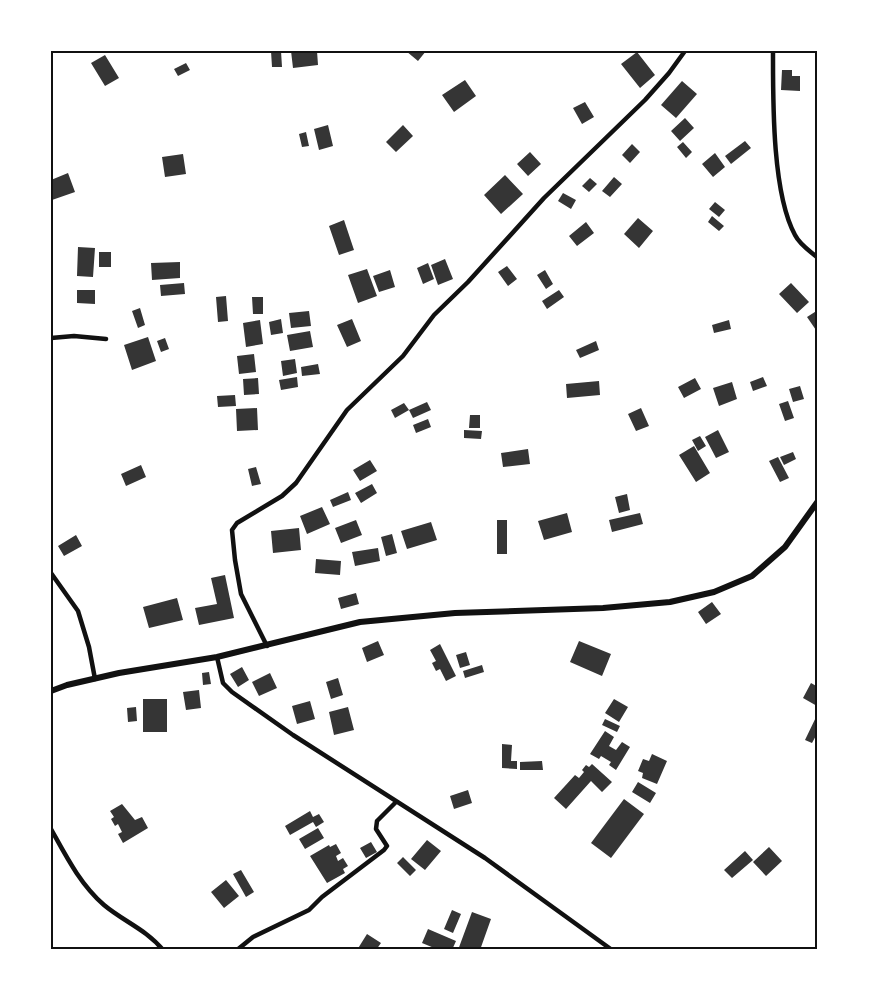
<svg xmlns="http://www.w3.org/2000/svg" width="869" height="1001" viewBox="0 0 869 1001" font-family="'Alegreya Sans',sans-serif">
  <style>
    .building { fill: #353535 }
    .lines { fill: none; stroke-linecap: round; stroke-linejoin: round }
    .minor { stroke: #111; stroke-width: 4.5 }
    .secondary { stroke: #111; stroke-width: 6 }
    .neatline { fill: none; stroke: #111; stroke-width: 2 }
  </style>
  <rect width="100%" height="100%" fill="#fff"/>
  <path class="building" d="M271,51H281L282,67H272Z
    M291,51H317L318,65L293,68Z
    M406,51H426L418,61Z
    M637,52L655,75L640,88L621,64Z
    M105,55L119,78L105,86L91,63Z
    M186,63L190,70L178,76L174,69Z
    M782,70H792V76H800V91L781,90Z
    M465,80L476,96L454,112L442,95Z
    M682,81L697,94L676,118L661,105Z
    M585,102L594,117L582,124L573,108Z
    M685,118L694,128L680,141L671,131Z
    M328,125L333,146L319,150L314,129Z
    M403,125L413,136L396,152L386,142Z
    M306,132L309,146L302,147L299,134Z
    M745,141L751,148L731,164L725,156Z
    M683,142L692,152L686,158L677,147Z
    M632,144L640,152L630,163L622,155Z
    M530,152L541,164L528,176L517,164Z
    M715,153L725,167L713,177L702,164Z
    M183,154L186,174L165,177L162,157Z
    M68,173L75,192L52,200L51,180Z
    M505,175L523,194L501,214L484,195Z
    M614,177L622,184L610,197L602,191Z
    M590,178L597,184L589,192L582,186Z
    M563,193L576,200L571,209L558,201Z
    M715,202L725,210L719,217L709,209Z
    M712,216L724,226L719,231L708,222Z
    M638,218L653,231L639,248L624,234Z
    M344,220L354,250L339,255L329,226Z
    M586,222L594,233L577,246L569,236Z
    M78,247L95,248L93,277L77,276Z
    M99,252H111V267H99Z
    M445,259L453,279L438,285L431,265Z
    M180,262V278L152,280L151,263Z
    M428,263L434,279L423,284L417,268Z
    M507,266L517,279L508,286L498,272Z
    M367,269L377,296L358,303L348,275Z
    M390,270L395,287L379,292L373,276Z
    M545,270L553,284L546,289L537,275Z
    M184,283L185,294L161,296L160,285Z
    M791,283L809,302L797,313L779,294Z
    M77,290H95V304L77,303Z
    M559,290L564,297L547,309L542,301Z
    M226,296L228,321L218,322L216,297Z
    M252,297H263V314H253Z
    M140,308L145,325L138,328L132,311Z
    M818,310V333L807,317Z
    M309,311L311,326L291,328L289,313Z
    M281,319L283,333L271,335L269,322Z
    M352,319L361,341L347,347L337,325Z
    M260,320L263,344L246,347L243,323Z
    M729,320L731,329L714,333L712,325Z
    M310,331L313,347L290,351L287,335Z
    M148,337L156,361L132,370L124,345Z
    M165,338L169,349L161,352L157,341Z
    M596,341L599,350L580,358L576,350Z
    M254,354L256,372L239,374L237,356Z
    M295,359L297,373L283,376L281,361Z
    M318,364L320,374L302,376L301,367Z
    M297,377L298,387L281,390L279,380Z
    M763,377L767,386L753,391L750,382Z
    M258,378L259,394L244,395L243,379Z
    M695,378L701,389L684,398L678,387Z
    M599,381L600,395L567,398L566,384Z
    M732,382L737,399L719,406L713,388Z
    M800,386L804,399L793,402L789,389Z
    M235,395L236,406L218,407L217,396Z
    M788,401L794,418L785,421L779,404Z
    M427,402L431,410L413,418L409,410Z
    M404,403L409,410L395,418L391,410Z
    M257,408L258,430L237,431L236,409Z
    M641,408L649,426L636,431L628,414Z
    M470,415H480V428H469Z
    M428,419L431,427L416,433L413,425Z
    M464,430L482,431L481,439L464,438Z
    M718,430L729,452L716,458L705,437Z
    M700,436L706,446L698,451L692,440Z
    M694,446L710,473L696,482L679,455Z
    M528,449L530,464L503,467L501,453Z
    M793,452L796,459L784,465L780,457Z
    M778,457L789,478L780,482L769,461Z
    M370,460L377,471L360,481L353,470Z
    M141,465L146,477L126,486L121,474Z
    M256,467L261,484L252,486L248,469Z
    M372,484L377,493L361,503L355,493Z
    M348,492L351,500L333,507L330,500Z
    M627,494L630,510L619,513L615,497Z
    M322,507L330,524L307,534L300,516Z
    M567,513L572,532L544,540L538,521Z
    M640,513L643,524L612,532L609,520Z
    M356,520L362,535L341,543L335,528Z
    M497,520H507V554H497Z
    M431,522L437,540L407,549L401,531Z
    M299,528L301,550L273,553L271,531Z
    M392,534L397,553L386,556L381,537Z
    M76,535L82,546L64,556L58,546Z
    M378,548L380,561L355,566L352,552Z
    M316,559L341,561L340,575L315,573Z
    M225,575L234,618L199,625L195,608L217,604L211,578Z
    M356,593L359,604L341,609L338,598Z
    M177,598L183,620L149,628L143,607Z
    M712,602L721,614L706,624L698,612Z
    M378,641L384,655L367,662L362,648Z
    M579,641L611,654L602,676L570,662Z
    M440,644L456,676L446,681L440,669L436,671L432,663L436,661L430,650Z
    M466,652L470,665L460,668L456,655Z
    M482,665L484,672L465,678L463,671Z
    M242,667L249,680L238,687L230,674Z
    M209,672L211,684L203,685L202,673Z
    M270,673L277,688L259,696L252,682Z
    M338,678L343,695L331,699L326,682Z
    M811,683L818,687L817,706L803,698Z
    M199,690L201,708L186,710L183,692Z
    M143,699H167V732H143Z
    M614,699L628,707L619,722L605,713Z
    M310,701L315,719L297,724L292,706Z
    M136,707L137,721L128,722L127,708Z
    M348,707L354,730L334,735L329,712Z
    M818,713V732L812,743L805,740Z
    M605,719L620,726L617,732L602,725Z
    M605,731L614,737L609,746L616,750L622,742L630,747L616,770L609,765L611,762L601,756L599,759L590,754Z
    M502,744L512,745L511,761H517V769L502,768Z
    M652,754L667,761L657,784L642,778L643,773L638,771L643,759L649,761Z
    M542,761L543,770H520V762Z
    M592,764L612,782L602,792L591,781L566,809L554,798L575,775L579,778L584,772L582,770L586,765L589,767Z
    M638,782L656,793L650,803L632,792Z
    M468,790L472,803L454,809L450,796Z
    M624,799L644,814L611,858L591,843Z
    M122,804L135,820L142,817L148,828L123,843L118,834L122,832L118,824L115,826L111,819L114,817L110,811Z
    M310,811L313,817L319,814L324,822L316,827L313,822L290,835L285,826Z
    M318,828L324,838L305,849L299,839Z
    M427,840L441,851L425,870L411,859Z
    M371,842L377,852L366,858L360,848Z
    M336,844L341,853L336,856L338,861L343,858L348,866L343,869L345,873L327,883L310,856L329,845L330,847Z
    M769,847L782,861L766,876L753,862Z
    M745,851L753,860L732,878L724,870Z
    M403,857L416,870L410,876L397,863Z
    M241,870L254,892L246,897L233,874Z
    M226,880L239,896L224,908L211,892Z
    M452,910L461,914L453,933L444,929Z
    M472,912L491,919L480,950H458Z
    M428,929L456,941L452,950H439L422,943Z
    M367,934L381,943L376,950H357Z"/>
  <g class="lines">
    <path class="minor" d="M773,51C773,100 772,193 795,235C800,245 810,251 818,258
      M51,338L74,336L106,339
      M51,573L78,611L89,647L95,679
      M267,646L241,594L235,560L232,530L237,523L282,496L296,483L347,410L403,356L434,315L468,282L544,198L645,100L669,73L685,51
      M217,657L223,683L232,692L293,735L485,858L612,950
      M51,829C66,856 80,884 104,905C123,921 147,930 163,950
      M237,950L253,937L309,910L322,897L384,850L387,846L376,829L377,821L396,802"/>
    <path class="secondary" d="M51,691L67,685L119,673L217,657L360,622L455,613L603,608L670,602L714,592L752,576L785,547L818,501"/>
  </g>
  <rect width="869" height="1001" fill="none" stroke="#ffffff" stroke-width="105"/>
  <rect x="52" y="52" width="764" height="896" class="neatline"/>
</svg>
